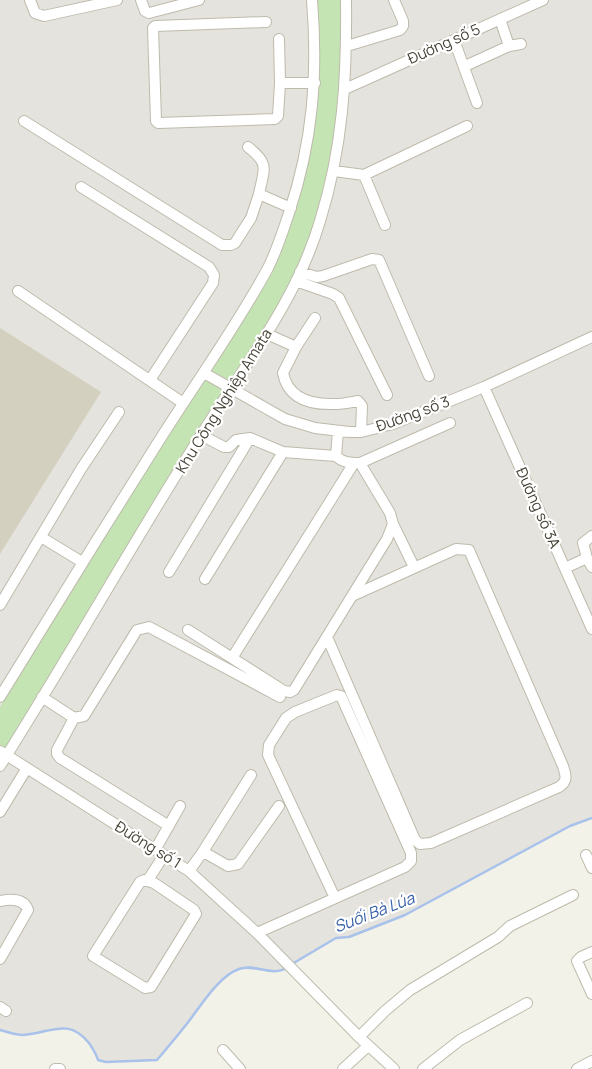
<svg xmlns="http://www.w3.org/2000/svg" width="592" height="1069" viewBox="0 0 592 1069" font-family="Manrope,sans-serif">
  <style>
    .industrial { fill: #e5e3dd }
    .green { fill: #c4e4b4 }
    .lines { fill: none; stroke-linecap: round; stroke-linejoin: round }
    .stream { stroke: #a9c2eb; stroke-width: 2.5 }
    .building { fill: #d4d0bf }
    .minor-casing { stroke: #bebbac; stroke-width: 12 }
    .minor { stroke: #fff; stroke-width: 10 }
    .labels { text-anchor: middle; stroke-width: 4.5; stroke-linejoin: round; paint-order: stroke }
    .street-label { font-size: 15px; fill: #464337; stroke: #fff }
    .water-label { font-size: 16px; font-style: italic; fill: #3962a9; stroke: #fff }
  </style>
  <rect width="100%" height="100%" fill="#f3f2e8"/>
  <path class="industrial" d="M0,0H592V818L570,826L405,915L349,937L336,938L304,956L282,971L272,972L241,968L230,974L211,992L157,1060L106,1062L98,1060L96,1051L84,1037L75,1030L66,1028L25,1035L0,1030Z"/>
  <path class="green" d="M317,0H341C341,29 343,59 340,88C335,160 317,232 283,296C267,326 247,355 228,384L210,373C232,339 254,305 273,269C282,251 288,232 295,213C318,141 323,75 317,0Z
    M207,377L225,389L196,433L4,750L0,748V707L87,564L187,405Z"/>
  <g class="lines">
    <path class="stream" d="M292,964L336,938L349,937L405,915L570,826L592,818
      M0,1030C8,1032 16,1035 23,1035C51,1033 68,1017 89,1043C93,1049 96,1053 98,1060L106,1062L157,1060C168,1047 179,1034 189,1021C202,1004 219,976 239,969C255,963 272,978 288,967"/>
  </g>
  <path class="building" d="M0,328L101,392L0,554Z"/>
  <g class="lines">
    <defs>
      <path id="minor" d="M30,0L35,13L44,16L117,0
        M141,0L145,11L149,13L199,0
        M500,19L509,46
        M266,22L155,26L153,28L156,121L158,123L275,119L278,116L280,83H315
        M279,39L280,83
        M454,40L477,103
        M347,46L400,30L403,26V21L394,0
        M465,66L509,46L521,44
        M345,89L543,0
        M24,121L222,245H231L235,243L251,218L259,194
        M248,147C270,164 264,169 259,194L291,208
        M334,171L364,175L467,126
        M364,175L385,225
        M81,187L209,267L214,275L213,283L150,380
        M300,272L317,277L323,276L372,259L379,260L429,376
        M296,281L333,294L339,298L387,395
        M18,291L183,403
        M267,334L296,347L315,318
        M296,347L283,373C288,399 311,405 335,404C343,404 351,402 358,401L362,406L361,432
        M204,373L285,419L315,428L349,432H361L393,424L484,387L592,337
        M484,387L592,629
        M338,431L336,456C343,463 351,463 360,463L450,423
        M201,435L224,447H229L236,440L250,438L283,452L336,456
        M393,524L414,567
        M41,537L82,562
        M587,558L592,567
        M565,568L587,558L583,543L592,536
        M169,572L250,438
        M205,579L283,452
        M0,605L81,469L119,412
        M188,630L284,691L290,692L294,690L387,539L393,524L390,513L360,463
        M327,637L415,840L420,844L431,843L559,787C568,781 566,776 563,766L469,550L456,549L352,596
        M232,658L354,463
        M0,697C52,612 104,528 157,444C194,385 235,329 268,268C277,250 283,231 289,213C313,141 318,75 312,0
        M42,697L74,718L84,716L137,630L149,627L280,697
        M74,718L57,750V754L60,758L169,826
        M0,751L189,871L257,933L359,1037L394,1069
        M0,766C69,657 132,544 201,435C244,366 297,300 320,221C343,147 347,77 346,0
        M0,812L27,768
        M155,850L180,806
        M202,853L251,775
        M586,855L592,868
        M189,871L202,853L207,854L228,866L238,864L279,806
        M144,880L154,883L194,910L196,914L151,987L145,988L93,956L140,882Z
        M148,880L164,855
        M0,901C10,899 24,898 28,910L0,959
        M257,933L405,867L411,861V853L341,696L337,695L295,712L286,718L269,745L268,755L335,898
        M592,952L581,957L577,961L592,994
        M0,1007L6,1011
        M359,1037L385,1011L410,990L498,937L510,926L573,895
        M223,1050L240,1069
        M55,1069H60
        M343,1069L368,1046
        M423,1069L460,1040L527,1003
        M577,1069L592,1061"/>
    </defs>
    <use href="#minor" class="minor-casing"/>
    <use href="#minor" class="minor"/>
  </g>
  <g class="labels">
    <g class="street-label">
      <text transform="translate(444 44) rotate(-24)" y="5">Đường số 5</text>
      <text transform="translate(224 401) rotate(-58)" y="5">Khu Công Nghiệp Amata</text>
      <text transform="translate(413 414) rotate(-20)" y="5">Đường số 3</text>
      <text transform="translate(538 508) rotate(66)" y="5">Đường số 3A</text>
      <text transform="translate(148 845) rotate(32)" y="5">Đường số 1</text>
    </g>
    <g class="water-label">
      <text transform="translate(374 912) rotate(-21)" y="6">Suối Bà Lúa</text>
    </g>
  </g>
</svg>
